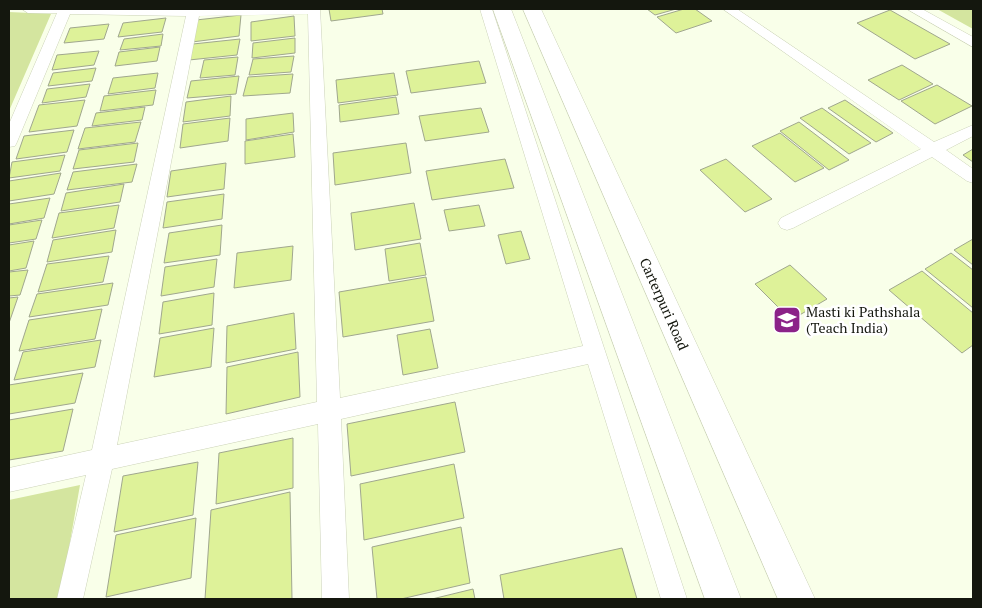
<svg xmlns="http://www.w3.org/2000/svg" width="982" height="608" viewBox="0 0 982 608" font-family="'PT Serif',serif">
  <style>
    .green { fill: #d4e59f }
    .building { fill: #def299; stroke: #a0a78e }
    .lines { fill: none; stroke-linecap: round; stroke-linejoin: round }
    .minor-casing { stroke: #ccd3b9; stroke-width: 1 }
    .secondary-casing { stroke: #ccd3b9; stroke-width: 1 }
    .minor { fill: #fff; fill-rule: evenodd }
    .secondary { fill: #fff; fill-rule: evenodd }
    .labels { text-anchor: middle; stroke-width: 5; stroke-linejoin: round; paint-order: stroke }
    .street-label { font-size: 14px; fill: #14170e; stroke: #fff }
    .poi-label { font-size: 14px; fill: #14170e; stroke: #fff; text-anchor: start }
  </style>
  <rect width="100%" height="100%" fill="#f9ffe9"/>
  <path class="green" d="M937,9H973V29Z
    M9,12L51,14L9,111Z
    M80,485L60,599H9V500Z"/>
  <path class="building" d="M329,9H382L383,14L331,21Z
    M647,9H676L655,15Z
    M684,9H695L712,21L676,33L657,17Z
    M890,10L950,44L915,59L857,23Z
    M241,15L239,36L192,42L196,20Z
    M294,16L295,36L251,41V22Z
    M166,18L162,32L118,37L123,23Z
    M109,24L104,39L64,43L70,28Z
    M163,34L161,46L120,50L124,39Z
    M295,38V53L252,58L253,43Z
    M240,39L237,55L189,60L193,44Z
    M160,47L157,61L115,66L119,52Z
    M99,51L94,65L52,70L57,55Z
    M294,56L291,72L249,75L253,59Z
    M238,57L235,75L200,78L204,60Z
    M479,61L486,83L411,93L406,71Z
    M902,65L933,84L899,100L868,80Z
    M96,68L92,81L48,86L53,73Z
    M158,73L155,88L108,94L113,78Z
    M394,73L398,95L338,103L336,80Z
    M293,74L290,93L243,96L248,77Z
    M239,76L236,94L187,98L191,81Z
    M90,84L86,97L42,103L47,89Z
    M937,85L972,106L935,124L901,101Z
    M156,90L153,105L100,111L104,96Z
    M231,96L230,116L183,122L186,102Z
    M396,97L399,114L340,122L339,105Z
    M85,100L77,126L29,132L39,105Z
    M845,100L893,133L876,142L828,108Z
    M145,107L142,120L92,126L96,113Z
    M481,108L489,132L425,141L419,116Z
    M822,108L871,143L849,154L800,118Z
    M293,113L294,132L246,140V119Z
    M230,118L228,141L180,148L183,124Z
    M141,122L135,142L78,149L85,128Z
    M799,122L849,160L829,170L780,131Z
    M74,130L67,152L16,159L24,136Z
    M780,133L824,168L795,182L752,146Z
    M293,134L295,157L245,164V141Z
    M138,143L134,162L73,169L79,150Z
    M406,143L411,173L335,185L333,153Z
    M973,149V162L963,155Z
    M65,155L60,171L9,178L12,162Z
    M505,159L514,188L432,200L426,171Z
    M726,159L772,199L745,212L700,170Z
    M226,163L224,189L167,197L171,171Z
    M137,164L132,182L67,190L73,172Z
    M61,173L54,194L9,201V181Z
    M124,184L120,202L61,211L66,193Z
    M224,194L222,219L163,228L167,202Z
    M50,198L44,218L9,224V204Z
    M414,203L421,239L355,250L351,213Z
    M119,205L114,228L52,238L59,213Z
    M479,205L485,226L449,231L444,210Z
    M42,220L36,239L9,243V225Z
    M222,225L220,255L164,263L169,233Z
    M116,230L112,252L47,262L53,240Z
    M521,231L530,259L506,264L498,235Z
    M973,239V265L954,250Z
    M34,241L26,268L9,271V245Z
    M420,243L426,275L389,281L385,249Z
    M293,246L291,280L234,288L237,253Z
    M951,253L973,270V308L925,269Z
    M109,256L103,282L38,292L47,264Z
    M217,259L214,287L161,296L165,267Z
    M790,265L827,299L791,320L755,284Z
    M28,270L20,295L9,296V272Z
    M922,271L973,313V345L962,353L889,290Z
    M426,277L434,321L343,337L339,292Z
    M113,283L108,305L29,317L37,294Z
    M214,293L212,325L159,334L163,302Z
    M18,297L9,323V298Z
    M102,309L95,339L19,351L29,320Z
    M294,313L296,349L226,363L227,326Z
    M214,328L211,367L154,377L160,338Z
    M430,329L438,368L403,375L397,335Z
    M101,340L95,367L14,380L23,352Z
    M298,352L300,397L226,414L227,367Z
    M83,373L75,403L9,414V385Z
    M455,402L465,452L351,476L347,424Z
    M73,409L63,451L9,460V420Z
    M293,438V488L216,504L219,453Z
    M198,462L193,515L114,532L123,476Z
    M454,464L464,518L364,540L360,484Z
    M290,492L292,599H205L211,510Z
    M196,518L191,578L106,597L116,535Z
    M461,527L470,583L401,599H377L372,547Z
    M622,548L637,599H504L500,575Z
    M473,589L475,599H432Z"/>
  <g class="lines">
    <defs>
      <path id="minor" d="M22,9H320L340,398L583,346L480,9H492L687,599H661L588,364L341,419L349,599H322L318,424L112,469L83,599H57L86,475L9,492V468L92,450L186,16L70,14L17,142L15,146L9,147V124L57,13H28ZM308,14L317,402L117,445L199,16Z
        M723,9H737L934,142L973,125V136L946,150L973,169V183L967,181L932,157L793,228L787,230L781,228L778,223L781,218L921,149Z
        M907,9H922L973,37V47Z"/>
      <path id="secondary" d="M493,9H511L741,599H705Z
        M523,9H541L815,599H778Z"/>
    </defs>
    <use href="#minor" class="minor-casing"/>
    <use href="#secondary" class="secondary-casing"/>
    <use href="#minor" class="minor"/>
    <use href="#secondary" class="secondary"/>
  </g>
  <defs>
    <symbol id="school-square" viewBox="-11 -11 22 22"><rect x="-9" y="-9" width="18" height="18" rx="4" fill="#8b2288" stroke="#fff"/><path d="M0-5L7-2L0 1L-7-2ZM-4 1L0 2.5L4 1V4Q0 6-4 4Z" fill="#fff"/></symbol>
  </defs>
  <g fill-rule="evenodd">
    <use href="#school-square" x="771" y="304" width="32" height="32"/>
  </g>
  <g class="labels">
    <g class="street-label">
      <text transform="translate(664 304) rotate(66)" y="5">Carterpuri Road</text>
    </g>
    <g class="poi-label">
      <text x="806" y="317">Masti ki Pathshala<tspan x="806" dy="16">(Teach India)</tspan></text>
    </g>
  </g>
  <rect width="982" height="608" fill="none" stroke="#14170e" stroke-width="20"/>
</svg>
